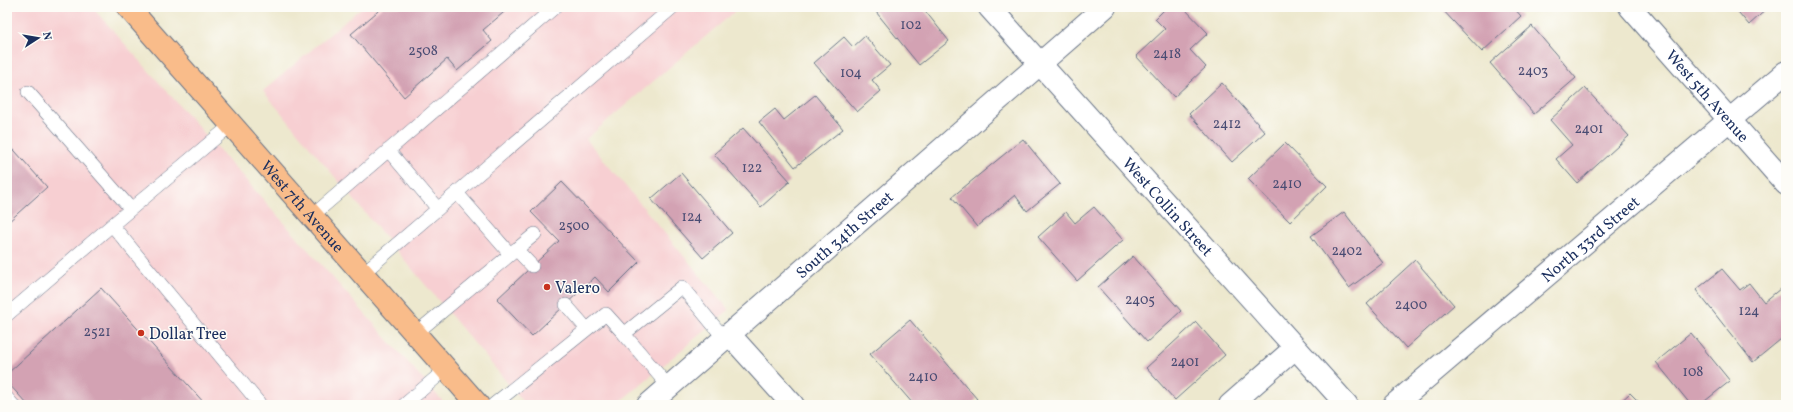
<svg xmlns="http://www.w3.org/2000/svg" width="1793" height="412" viewBox="0 0 1793 412" font-family="Vollkorn,serif">
  <style>
    .built { fill: #f7cfd2 }
    .building { fill: #d3a2b3 }
    .lines { fill: none; stroke-linecap: round; stroke-linejoin: round }
    .lane-casing { stroke: #647085; stroke-width: 14 }
    .street-casing { stroke: #647085; stroke-width: 24 }
    .primary-casing { stroke: #647085; stroke-width: 24 }
    .lane { stroke: #fff; stroke-width: 13 }
    .street { stroke: #fff; stroke-width: 22 }
    .primary { stroke: #f9bc8a; stroke-width: 22 }
    .poi-dot { fill: #c8321e; stroke: #fdfcf7; stroke-width: 1.5 }
    .labels { text-anchor: middle; stroke-width: 3; stroke-linejoin: round; paint-order: stroke }
    .number-label { font-size: 14px; fill: #494c73 }
    .street-label { font-size: 16px; fill: #1b2f5e; stroke: #fdfcf7 }
    .poi-label { font-size: 16px; fill: #1b2f5e; stroke: #fdfcf7; text-anchor: start }
  </style>
  <rect width="100%" height="100%" fill="#fdfcf7"/>
  <filter id="ink" filterUnits="userSpaceOnUse"><feTurbulence type="fractalNoise" baseFrequency=".025" numOctaves="2"/><feDisplacementMap in="SourceGraphic" scale="8" xChannelSelector="R" yChannelSelector="G"/><feConvolveMatrix kernelMatrix="1 2 1 2 8 2 1 2 1" color-interpolation-filters="sRGB"/></filter>
  <filter id="wash" filterUnits="userSpaceOnUse"><feTurbulence type="fractalNoise" baseFrequency=".012" numOctaves="4" result="noise"/><feDisplacementMap in="SourceGraphic" scale="16" xChannelSelector="R" yChannelSelector="G"/><feGaussianBlur stdDeviation="0.9" result="paint"/><feColorMatrix in="noise" values="0 0 0 0 0 0 0 0 0 0 0 0 0 0 0 0 0 1.4 0 .05"/><feComposite in="paint" operator="in"/></filter>
  <g filter="url(#wash)">
    <rect width="100%" height="100%" fill="#ede8ce"/>
    <path class="built" d="M7,7H92L446,405H7Z
      M362,7H740L586,139L729,310L616,405H526L263,91Z"/>
    <g id="blocks">
      <path class="building" d="M383,7H510L483,30L492,41L457,71L447,59L404,97L351,34Z
        M872,7H922L949,41L919,65Z
        M1167,7H1183L1208,33L1190,50L1206,67L1174,97L1136,56L1165,29L1155,19Z
        M1440,7H1513L1521,16L1482,52Z
        M1734,7H1769L1749,25Z
        M1532,26L1576,78L1534,114L1490,63Z
        M865,36L890,65L872,80L881,91L857,112L814,63L844,37L853,47Z
        M1222,83L1265,132L1232,162L1189,114Z
        M1585,88L1629,136L1577,183L1556,159L1572,145L1550,120Z
        M815,95L843,129L795,167L759,122L775,109L784,120Z
        M743,128L790,181L761,207L714,154Z
        M1023,139L1060,184L1027,211L1015,195L977,227L952,197Z
        M7,142L47,187L7,223Z
        M1285,143L1327,186L1290,222L1248,179Z
        M681,173L732,233L703,258L651,199Z
        M562,182L639,262L609,292L595,277L532,336L497,299L559,241L531,212Z
        M1094,207L1123,240L1077,281L1038,237L1066,212L1075,223Z
        M1344,212L1383,263L1349,288L1311,236Z
        M1133,256L1181,311L1147,342L1098,287Z
        M1415,260L1454,305L1406,348L1367,304Z
        M1722,269L1740,290L1749,283L1764,302L1786,284V319L1781,323L1786,329V335L1753,362L1696,290Z
        M101,288L206,405H28L7,382V374Z
        M910,320L977,399L970,405H914L870,354Z
        M1196,322L1225,355L1175,400L1146,368Z
        M1691,333L1730,381L1700,405H1691L1656,362Z
        M1630,393L1642,405H1617Z"/>
    </g>
  </g>
  <g filter="url(#ink)">
    <use href="#blocks" fill-opacity="0" stroke="#647085" stroke-width="1"/>
    <g class="lines">
      <defs>
        <path id="lane" d="M28,92L131,209
          M231,125L112,225L259,403L257,405
          M388,150L438,209
          M457,193L510,254
          M312,216L555,7
          M516,249L532,266
          M362,274L673,7
          M566,305L587,329
          M7,315L112,225
          M415,334L535,234
          M669,387L624,334L682,287L724,338
          M7,398L13,405
          M404,405L446,369
          M493,405L606,314L624,334"/>
        <g id="street">
          <path id="s1" d="M989,7L1347,405"/>
          <path id="s2" d="M1630,7L1786,184"/>
          <path d="M729,334L793,405"/>
          <path id="s3" d="M648,405L1105,7"/>
          <path d="M1230,405L1295,348"/>
          <path id="s4" d="M1394,405L1786,72"/>
        </g>
        <g id="primary">
          <path id="s5" d="M128,7L478,405"/>
        </g>
      </defs>
      <use href="#lane" class="lane-casing"/>
      <use href="#street" class="street-casing"/>
      <use href="#primary" class="primary-casing"/>
      <use href="#lane" class="lane"/>
      <use href="#street" class="street"/>
      <use href="#primary" class="primary"/>
    </g>
  </g>
  <g class="poi-dot">
    <circle cx="547" cy="287" r="4"/>
    <circle cx="141" cy="333" r="4"/>
  </g>
  <g class="labels">
    <g class="number-label">
      <text x="911" y="29">102</text>
      <text x="423" y="55">2508</text>
      <text x="1167" y="58">2418</text>
      <text x="1533" y="75">2403</text>
      <text x="851" y="77">104</text>
      <text x="1227" y="128">2412</text>
      <text x="1589" y="133">2401</text>
      <text x="752" y="172">122</text>
      <text x="1287" y="188">2410</text>
      <text x="692" y="221">124</text>
      <text x="574" y="230">2500</text>
      <text x="1347" y="255">2402</text>
      <text x="1140" y="304">2405</text>
      <text x="1411" y="309">2400</text>
      <text x="1749" y="315">124</text>
      <text x="97" y="336">2521</text>
      <text x="1185" y="366">2401</text>
      <text x="1693" y="376">108</text>
      <text x="923" y="381">2410</text>
    </g>
    <g class="street-label">
      <text dy="6" stroke="none"><textPath href="#s2" startOffset="118">West 5th Avenue</textPath></text>
      <text dy="6" stroke="none"><textPath href="#s5" startOffset="265">West 7th Avenue</textPath></text>
      <text dy="6" stroke="none"><textPath href="#s1" startOffset="268">West Collin Street</textPath></text>
      <text dy="6" stroke="none"><textPath href="#s3" startOffset="260">South 34th Street</textPath></text>
      <text dy="6" stroke="none"><textPath href="#s4" startOffset="257">North 33rd Street</textPath></text>
    </g>
    <g class="poi-label">
      <text x="555" y="293">Valero</text>
      <text x="149" y="339">Dollar Tree</text>
    </g>
  </g>
  <rect width="1793" height="412" fill="none" stroke="#fdfcf7" stroke-width="24"/>
  <g transform="translate(38 38) rotate(78)" stroke="#fdfcf7" stroke-width="3" paint-order="stroke">
  <path d="M0-3L7 15L0 10L-7 15Z" fill="#1b2f5e"/>
  <text y="-6" font-size="11" font-weight="bold" text-anchor="middle" fill="#1b2f5e">N</text>
  </g>
</svg>
